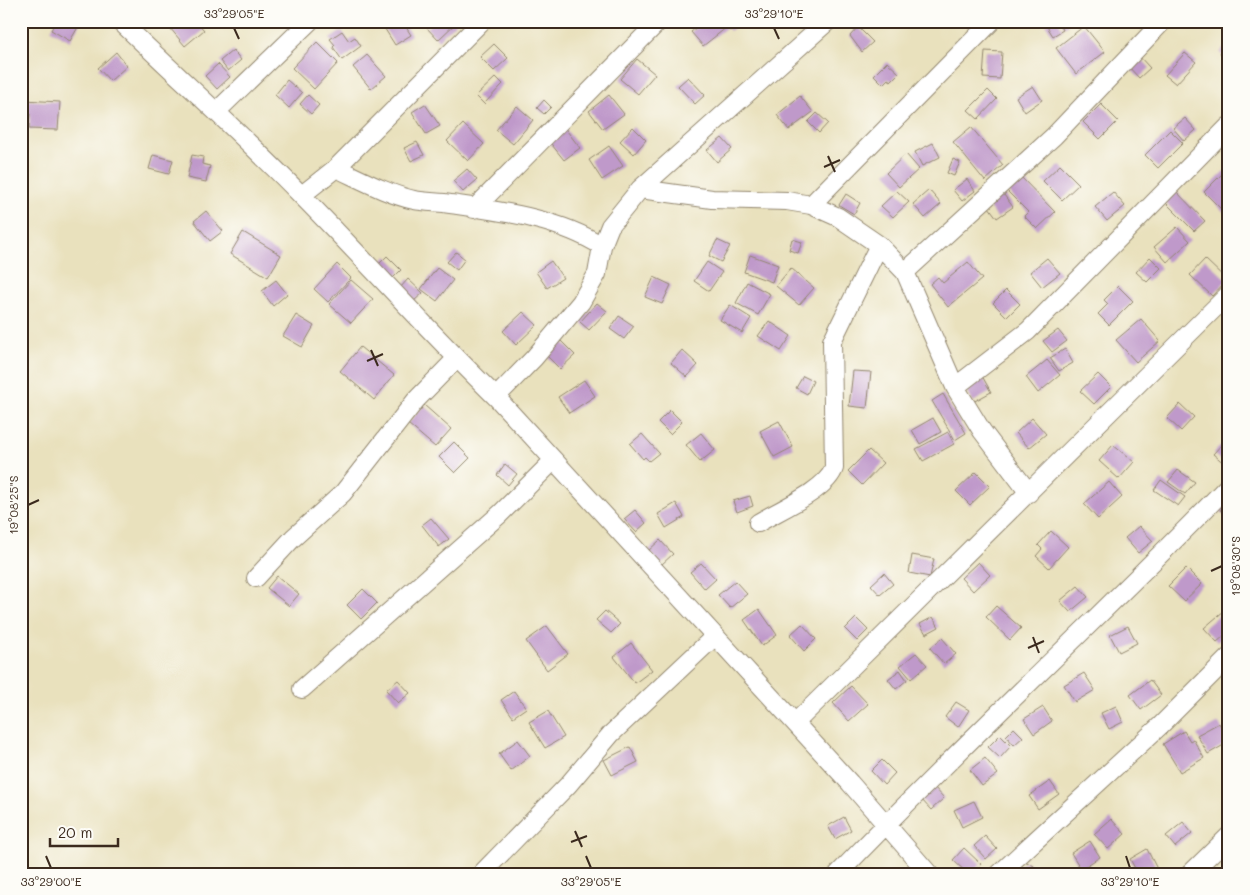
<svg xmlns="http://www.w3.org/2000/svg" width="1250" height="895" viewBox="0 0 1250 895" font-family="Mali,sans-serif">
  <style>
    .building { fill: #bf99ca }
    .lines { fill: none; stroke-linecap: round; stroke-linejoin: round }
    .minor-casing { stroke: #92866e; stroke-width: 20 }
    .minor { stroke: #fff; stroke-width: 18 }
    .ticks { fill: none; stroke: #3b2a1e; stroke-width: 2 }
    .neatline { fill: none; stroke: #3b2a1e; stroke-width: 2 }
    .ticks-label { font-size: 12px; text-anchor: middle; fill: #3b2a1e }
  </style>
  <rect width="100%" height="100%" fill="#fdfcf7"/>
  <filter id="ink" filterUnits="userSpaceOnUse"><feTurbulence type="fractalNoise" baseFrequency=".02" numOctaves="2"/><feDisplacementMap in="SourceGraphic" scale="10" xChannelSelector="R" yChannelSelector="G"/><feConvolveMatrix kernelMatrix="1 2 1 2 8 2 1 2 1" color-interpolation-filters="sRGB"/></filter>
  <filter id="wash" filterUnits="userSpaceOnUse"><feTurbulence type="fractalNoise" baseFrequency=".0096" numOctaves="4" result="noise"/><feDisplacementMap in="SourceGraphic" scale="20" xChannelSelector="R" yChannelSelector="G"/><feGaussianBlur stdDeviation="1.12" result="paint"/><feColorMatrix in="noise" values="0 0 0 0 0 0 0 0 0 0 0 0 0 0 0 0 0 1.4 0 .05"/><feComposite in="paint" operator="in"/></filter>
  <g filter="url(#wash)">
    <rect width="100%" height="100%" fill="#e9e1bd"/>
    <g id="blocks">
      <path class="building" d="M56,21H79L81,22L70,41L51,30Z
        M178,21H196L204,30L185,46L170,28Z
        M390,21H402L411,35L395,45L383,26Z
        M435,21H458L438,40L427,28Z
        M704,21H738L740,23L730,31L727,27L703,46L691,32Z
        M1051,21H1058L1063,30L1053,36L1046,25Z
        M1060,21H1072L1065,27Z
        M1084,26L1105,52L1076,74L1056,48Z
        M858,27L873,42L862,52L850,36Z
        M342,31L349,41L355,37L361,46L342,60L333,47L335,45L330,39Z
        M317,42L338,63L314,89L292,68Z
        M1229,42V61L1220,53Z
        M494,44L508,58L494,71L480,57Z
        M233,50L241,60L228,71L220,61Z
        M985,51L1002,52L1000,79L983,78Z
        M116,52L127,66L110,81L98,68Z
        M1185,53L1196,62L1176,84L1165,75Z
        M367,55L386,76L371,89L353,67Z
        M1138,55L1150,68L1139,78L1127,65Z
        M637,59L655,74L638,94L620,79Z
        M887,62L899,73L891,81L888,79L883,84L874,75Z
        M218,64L230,77L217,89L205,76Z
        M496,77L503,84L484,104L476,96Z
        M688,77L705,95L695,104L678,86Z
        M287,80L302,93L289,108L275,95Z
        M1033,86L1042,100L1025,112L1016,97Z
        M988,90L997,99L978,119L968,110Z
        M308,95L319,105L311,114L300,104Z
        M609,95L624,114L603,129L589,111Z
        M800,96L813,112L789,130L777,115Z
        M24,100L60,102L58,130L29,129L30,114H23Z
        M544,100L551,107L544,114L537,108Z
        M425,104L440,126L426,134L412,112Z
        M1101,104L1118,121L1100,139L1083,122Z
        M517,106L533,120L513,144L496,130Z
        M817,113L828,123L819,133L808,122Z
        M1185,118L1196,130L1184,141L1173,128Z
        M463,124L484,144L468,161L447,141Z
        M564,127L580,148L564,160L548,140Z
        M633,127L646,140L634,154L620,141Z
        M971,127L1003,165L985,181L953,142Z
        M1170,130L1183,143L1158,168L1145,155Z
        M722,138L732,149L717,162L707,150Z
        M417,142L424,155L411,161L404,148Z
        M933,143L940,157L922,166L915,152Z
        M609,146L623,166L602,180L589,160Z
        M906,154L919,169L899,187L886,173Z
        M153,155L173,160L169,174L149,169Z
        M192,155L203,157L202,164L210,166L206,182L187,178Z
        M953,159L960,162L954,176L947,173Z
        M1060,165L1079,184L1062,200L1043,181Z
        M467,169L477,180L463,192L453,181Z
        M1227,169L1229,171V200L1227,202L1229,208L1225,213L1204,192Z
        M1018,174L1055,212L1037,229L1024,216L1028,212L1004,188Z
        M967,179L975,191L962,201L953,190Z
        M1173,188L1205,221L1194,231L1162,199Z
        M929,190L941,204L925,218L913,204Z
        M897,191L909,202L893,217L881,206Z
        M1001,191L1013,207L997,218L986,203Z
        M1113,192L1125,206L1107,221L1095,207Z
        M846,194L860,203L854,214L839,205Z
        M206,211L223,231L210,241L194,221Z
        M1177,227L1190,241L1167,262L1154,247Z
        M243,232L281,255L268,277L230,254Z
        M792,239L802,242L798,253L789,250Z
        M717,240L730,246L721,262L709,256Z
        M456,252L465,259L457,270L447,262Z
        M750,255L778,265L772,282L744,272Z
        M387,256L401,270L392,279L378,265Z
        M1150,257L1161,268L1147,282L1136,272Z
        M1047,258L1060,273L1042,287L1030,272Z
        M1205,259L1227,280L1212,296L1190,275Z
        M551,261L563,278L547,288L536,272Z
        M707,262L722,272L709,291L694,281Z
        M968,262L982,279L948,307L930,284L938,277L943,283Z
        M337,264L351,278L328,302L314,289Z
        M437,268L453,280L437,301L421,289Z
        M791,268L814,288L799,305L776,286Z
        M654,277L671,285L662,304L645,297Z
        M408,279L423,293L414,301L400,288Z
        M276,280L287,294L273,306L262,291Z
        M351,280L373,299L351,323L329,304Z
        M747,282L770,294L758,315L736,303Z
        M1118,286L1133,301L1109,325L1098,314L1108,304L1104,300Z
        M1006,290L1020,304L1007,317L993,303Z
        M597,303L607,311L589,330L580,322Z
        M730,305L751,318L742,333L720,320Z
        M523,312L537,325L516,345L503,331Z
        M296,315L314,326L302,347L283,336Z
        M619,316L634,326L624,339L610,329Z
        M1141,319L1160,341L1136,362L1116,340Z
        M769,321L791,336L781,351L758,336Z
        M1058,330L1067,341L1052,352L1043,341Z
        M561,341L575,355L560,369L546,355Z
        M360,347L394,375L374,400L340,371Z
        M1065,349L1073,363L1059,371L1050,358Z
        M682,350L698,365L687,377L671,363Z
        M1047,360L1060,375L1038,393L1026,377Z
        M853,371L871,372L867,408L849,406Z
        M1098,374L1111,387L1094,404L1080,391Z
        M803,376L813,381L807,394L796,388Z
        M982,376L991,392L973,402L964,386Z
        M584,380L595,396L569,413L558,397Z
        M943,394L966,433L955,440L932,401Z
        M1180,404L1194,417L1181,431L1167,418Z
        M424,405L451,429L435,447L408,424Z
        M670,410L682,422L670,434L658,422Z
        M933,418L941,432L920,444L912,430Z
        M1032,418L1046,434L1029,448L1016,433Z
        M779,421L793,447L774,457L760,431Z
        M948,432L954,444L923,461L916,449Z
        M701,433L715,450L700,462L686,445Z
        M642,434L659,453L649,461L645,457L643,459L630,444Z
        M454,442L470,458L455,473L439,457Z
        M1224,442L1229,446V460L1225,464L1213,454Z
        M1113,445L1134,462L1119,479L1099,461Z
        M869,450L883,463L862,485L848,471Z
        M505,464L517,474L508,485L497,475Z
        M1178,470L1195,482L1185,494L1168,482Z
        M976,472L990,486L970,505L956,491Z
        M1161,480L1185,497L1178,506L1154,490Z
        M1109,482L1122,497L1098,519L1084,504Z
        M750,496L753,506L737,512L733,501Z
        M676,503L684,517L666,528L658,514Z
        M1229,503V520L1220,510Z
        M635,510L646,523L636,532L624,519Z
        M431,518L449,539L439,547L422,525Z
        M1139,526L1153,541L1138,553L1125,538Z
        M1051,531L1068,547L1049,568L1036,556L1042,549L1038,545Z
        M660,540L673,554L661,565L648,551Z
        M912,555L934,559L930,577L909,573Z
        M978,562L990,575L973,591L961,578Z
        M701,563L716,579L705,589L690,572Z
        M1186,568L1202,584L1184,601L1168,586Z
        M884,573L893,584L880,595L871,585Z
        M277,576L299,594L289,606L267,588Z
        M735,581L747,594L730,608L718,595Z
        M1078,586L1088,597L1070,612L1060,601Z
        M363,589L377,603L361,619L347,605Z
        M996,606L1021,628L1010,640L986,617Z
        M759,609L777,635L762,646L744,620Z
        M1225,610L1229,614V632L1217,642L1204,628Z
        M605,611L620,624L611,633L596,620Z
        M933,617L939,627L926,634L920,624Z
        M856,618L868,630L857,641L845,629Z
        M802,624L816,639L804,651L790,635Z
        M547,626L568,654L547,670L526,641Z
        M1128,626L1137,643L1119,652L1110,635Z
        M942,638L956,654L944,664L930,648Z
        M631,643L652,670L635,683L614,657Z
        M916,653L927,665L911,679L900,666Z
        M900,670L907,680L896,689L888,679Z
        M1084,673L1095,690L1075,702L1064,685Z
        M398,680L410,693L398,703L386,690Z
        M1150,680L1161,695L1141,710L1130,695Z
        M851,686L868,704L849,721L833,703Z
        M514,691L526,708L513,717L501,700Z
        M956,702L969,710L958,727L945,717Z
        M1116,706L1123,722L1109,729L1101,713Z
        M1043,707L1052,721L1034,734L1024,719Z
        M548,711L564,737L545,748L529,722Z
        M1219,723L1229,742L1208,754L1197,735Z
        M1014,728L1023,737L1014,745L1006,736Z
        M1184,731L1190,741L1193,739L1204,758L1180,772L1163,744Z
        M1000,735L1011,746L1000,758L988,747Z
        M518,740L530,756L511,771L499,754Z
        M630,747L638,762L612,775L604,760Z
        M985,758L998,774L982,786L970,770Z
        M882,760L895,773L884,785L871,771Z
        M1050,781L1059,794L1038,809L1029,796Z
        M1229,782V793L1224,787Z
        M934,787L944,798L931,810L921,799Z
        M974,801L982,817L962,827L954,810Z
        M844,817L851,830L835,839L828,826Z
        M1111,819L1125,834L1108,849L1094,834Z
        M1183,822L1192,833L1175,847L1166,836Z
        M985,836L997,849L986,859L974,846Z
        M1090,841L1100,857L1081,869L1071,853Z
        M964,848L981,864L972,874H968L953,860Z
        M1147,849L1157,869L1147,874H1138L1130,859Z
        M1025,861L1034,866V874H1019L1018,868Z"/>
    </g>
  </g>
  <g filter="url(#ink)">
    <use href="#blocks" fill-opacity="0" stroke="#92866e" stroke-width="1"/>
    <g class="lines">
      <defs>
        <path id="minor" d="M120,21C180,79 243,135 301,195C367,262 429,332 496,397L850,783L929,874
          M217,111L310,21
          M336,168C360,179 387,194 414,200C424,202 434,202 444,203C498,211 556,217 602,246
          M640,189L712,199L787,201L811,205L838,217L879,245L905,272L955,387L982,431L1029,493
          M302,195L336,168L482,21
          M811,205L992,21
          M474,209L659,21
          M905,272L1054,136L1163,21
          M955,387L1028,331L1229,126
          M496,397L534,358L581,302L597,274L602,246L610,226L640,189L828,21
          M758,523C779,510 827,490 834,468L832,341L879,245
          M256,578L293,538L343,493L416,400L456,359
          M302,689L500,514L554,460
          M795,723L1229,294
          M482,873L568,785L611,734L715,636
          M838,874C965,741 1101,617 1229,485
          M999,874L1161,725L1229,657
          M1190,874L1229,836"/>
      </defs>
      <use href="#minor" class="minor-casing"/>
      <use href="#minor" class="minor"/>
    </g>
  </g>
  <path class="ticks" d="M234,28L239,39M774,28L779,39M828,156L835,172M824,167L840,160M371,350L378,366M367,361L383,354M28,505L39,500M1211,571L1222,566M1033,637L1039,653M1028,648L1044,641M575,831L582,847M571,842L587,836M46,856L51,868M586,856L591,868M1126,856L1130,868"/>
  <rect width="1250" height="895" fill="none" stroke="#fdfcf7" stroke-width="55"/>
  <path d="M50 838v8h68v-8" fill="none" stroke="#3b2a1e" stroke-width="2.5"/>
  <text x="58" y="838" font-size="15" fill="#3b2a1e" stroke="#fdfcf7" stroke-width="4" paint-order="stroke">20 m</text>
  <rect x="28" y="28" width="1194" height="840" class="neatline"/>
  <g class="ticks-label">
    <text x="234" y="18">33°29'05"E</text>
    <text x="774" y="18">33°29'10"E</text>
    <text transform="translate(14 505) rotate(-90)" y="4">19°08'25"S</text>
    <text transform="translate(1236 566) rotate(-90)" y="4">19°08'30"S</text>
    <text x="51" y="886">33°29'00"E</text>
    <text x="591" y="886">33°29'05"E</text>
    <text x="1130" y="886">33°29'10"E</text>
  </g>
</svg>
